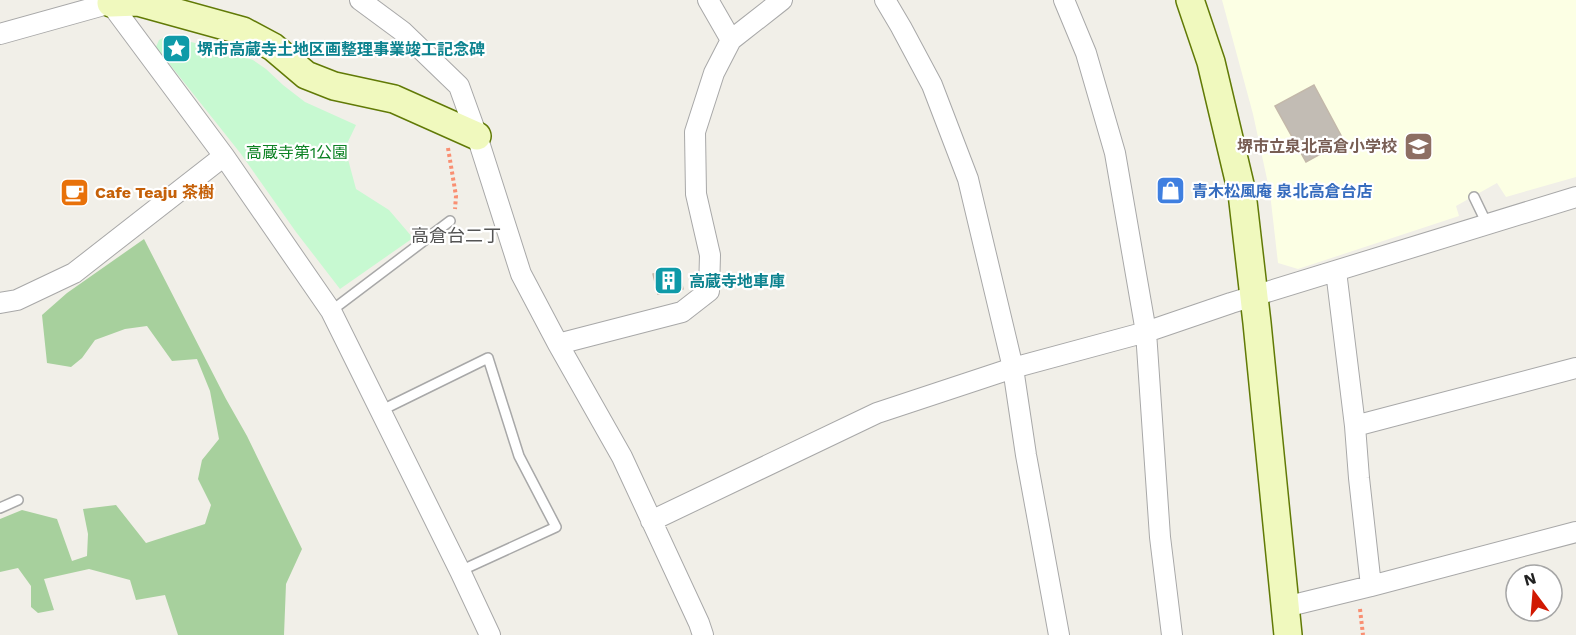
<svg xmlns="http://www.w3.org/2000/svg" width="1576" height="635" viewBox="0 0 1576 635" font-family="'Work Sans','Noto Sans JP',sans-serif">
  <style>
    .education { fill: #fcffe4 }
    .forest { fill: #a7d09d }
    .park { fill: #c7f9d1 }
    .building { fill: #c2bcb4; stroke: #c3b8aa; stroke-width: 1.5 }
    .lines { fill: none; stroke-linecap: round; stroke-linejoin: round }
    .lane-casing { stroke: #a8a8a8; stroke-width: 12 }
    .street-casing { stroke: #a8a8a8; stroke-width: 22 }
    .secondary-casing { stroke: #617a06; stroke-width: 30 }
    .path { stroke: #f98f72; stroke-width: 4; stroke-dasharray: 3 3; stroke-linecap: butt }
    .lane { stroke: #fff; stroke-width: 9 }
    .street { stroke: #fff; stroke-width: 20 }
    .secondary { stroke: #f0f9be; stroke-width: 27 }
    .labels { text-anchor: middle; stroke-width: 4.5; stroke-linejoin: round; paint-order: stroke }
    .culture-label { font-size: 16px; font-weight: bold; fill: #0d838f; stroke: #fff; text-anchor: start }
    .education-label { font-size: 16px; font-weight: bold; fill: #785e54; stroke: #fff; text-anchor: end }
    .park-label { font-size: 16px; fill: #0d8224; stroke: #fff }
    .shop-label { font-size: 16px; font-weight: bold; fill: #366cbe; stroke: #fff; text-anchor: start }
    .food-label { font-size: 16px; font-weight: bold; fill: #c56008; stroke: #fff; text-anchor: start }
    .neighbourhood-label { font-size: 18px; fill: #545454; stroke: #fff }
  </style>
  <rect width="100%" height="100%" fill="#f1efe8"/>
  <path class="education" d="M1222,0H1576V177L1506,197L1497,183L1456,206L1459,216L1298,269L1278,263L1270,193L1253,114Z"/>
  <path class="forest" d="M144,239L226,399L247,436L302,549L286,584L284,635H178L165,595L136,600L130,580L89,569L44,579L54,610L38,613L31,607V586L18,568L0,572V519L22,510L57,519L72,561L87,556L88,534L83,509L116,505L146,543L205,524L211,505L198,479L202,460L219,439L210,391L197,359L172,361L147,326L125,329L95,340L82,358L71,367L47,363L42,315L67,293Z"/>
  <path class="park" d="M167,36L223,50L253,60L266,69L283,85L305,102L356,125L345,148L356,189L389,210L413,238L340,289L296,232L241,154L156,47L159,40Z"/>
  <path class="building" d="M1314,85L1344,141L1306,162L1275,106Z
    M678,268L683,289L658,294L653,274Z"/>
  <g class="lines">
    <defs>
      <path id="lane" d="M1474,197L1487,224
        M331,311L450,221
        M380,411L488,358L519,456L556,527L460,571
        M0,508L18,500"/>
      <path id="street" d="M108,0L224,156L331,311L460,571L490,635
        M360,0L402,31L459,86L477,136L521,274L558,344L622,457L699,623L703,635
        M708,0L731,40
        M885,0L901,27L932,85L968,179L1013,368L1026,455L1059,635
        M1064,0L1086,53L1115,153L1146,332L1160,537L1172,635
        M0,34L111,3
        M1336,271L1355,426L1359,478L1371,586L1576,532
        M0,303L17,300L74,273L224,156
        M558,344L682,312L709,291L710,255L696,194L695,132L714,73L731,40L782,0
        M1355,426L1576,368
        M651,521L877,413L1013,368L1146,332L1231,303L1576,197
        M1285,607L1371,586"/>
      <path id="secondary" d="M1190,0L1211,62L1242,193L1257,323L1288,635
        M111,3L138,2L243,31L273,47L306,75L334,86L394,99L477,136"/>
    </defs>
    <use href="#lane" class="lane-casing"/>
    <use href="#street" class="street-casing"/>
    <use href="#secondary" class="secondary-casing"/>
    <path class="path" d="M448,148L456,196L455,209
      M1360,609L1363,635"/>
    <use href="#lane" class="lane"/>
    <use href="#street" class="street"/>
    <use href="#secondary" class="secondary"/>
  </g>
  <defs>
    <symbol id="sight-square" viewBox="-11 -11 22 22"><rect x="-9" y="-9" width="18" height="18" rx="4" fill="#0f9aa8" stroke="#fff"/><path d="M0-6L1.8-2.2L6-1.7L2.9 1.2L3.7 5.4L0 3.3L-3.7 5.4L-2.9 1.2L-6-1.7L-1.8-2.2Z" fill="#fff"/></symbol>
    <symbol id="school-square" viewBox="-11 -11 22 22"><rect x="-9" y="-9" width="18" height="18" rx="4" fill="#8d6e63" stroke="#fff"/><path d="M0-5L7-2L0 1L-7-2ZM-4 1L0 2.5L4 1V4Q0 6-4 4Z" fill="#fff"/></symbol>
    <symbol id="shop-square" viewBox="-11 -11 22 22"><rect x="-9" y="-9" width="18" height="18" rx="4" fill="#3f7fe0" stroke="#fff"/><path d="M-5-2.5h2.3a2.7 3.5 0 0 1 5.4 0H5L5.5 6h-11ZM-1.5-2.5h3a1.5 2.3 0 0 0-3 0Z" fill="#fff"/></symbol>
    <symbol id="cafe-square" viewBox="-11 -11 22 22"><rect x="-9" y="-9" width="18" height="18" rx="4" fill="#e8710a" stroke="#fff"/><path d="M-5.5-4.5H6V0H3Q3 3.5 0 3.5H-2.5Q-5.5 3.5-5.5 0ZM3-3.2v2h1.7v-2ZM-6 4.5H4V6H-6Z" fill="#fff"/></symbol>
    <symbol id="building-square" viewBox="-11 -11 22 22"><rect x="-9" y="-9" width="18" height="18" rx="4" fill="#0f9aa8" stroke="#fff"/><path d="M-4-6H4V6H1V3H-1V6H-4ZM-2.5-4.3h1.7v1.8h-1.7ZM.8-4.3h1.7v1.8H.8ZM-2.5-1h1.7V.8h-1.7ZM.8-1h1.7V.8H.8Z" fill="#fff"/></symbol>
  </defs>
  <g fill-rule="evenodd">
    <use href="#sight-square" x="160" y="32" width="33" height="33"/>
    <use href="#school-square" x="1402" y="130" width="33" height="33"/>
    <use href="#shop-square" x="1154" y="174" width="33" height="33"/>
    <use href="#cafe-square" x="58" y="176" width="33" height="33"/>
    <use href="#building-square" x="652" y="264" width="33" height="33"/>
  </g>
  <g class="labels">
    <g class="culture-label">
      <text x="197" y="55">堺市高蔵寺土地区画整理事業竣工記念碑</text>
      <text x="689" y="287">高蔵寺地車庫</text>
    </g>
    <g class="education-label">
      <text x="1397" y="152">堺市立泉北高倉小学校</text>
    </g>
    <g class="park-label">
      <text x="297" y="158">高蔵寺第1公園</text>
    </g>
    <g class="shop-label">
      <text x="1192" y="197">青木松風庵 泉北高倉台店</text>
    </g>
    <g class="food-label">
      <text x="95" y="198">Cafe Teaju 茶樹</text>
    </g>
    <g class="neighbourhood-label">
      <text x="456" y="242">高倉台二丁</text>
    </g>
  </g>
  <g transform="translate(1534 593) rotate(344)"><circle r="28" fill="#ffffff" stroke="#a6a6a6" stroke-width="1.5"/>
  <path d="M0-4.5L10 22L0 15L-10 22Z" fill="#d11902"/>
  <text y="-9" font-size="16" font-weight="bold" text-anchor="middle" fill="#212121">N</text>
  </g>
</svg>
